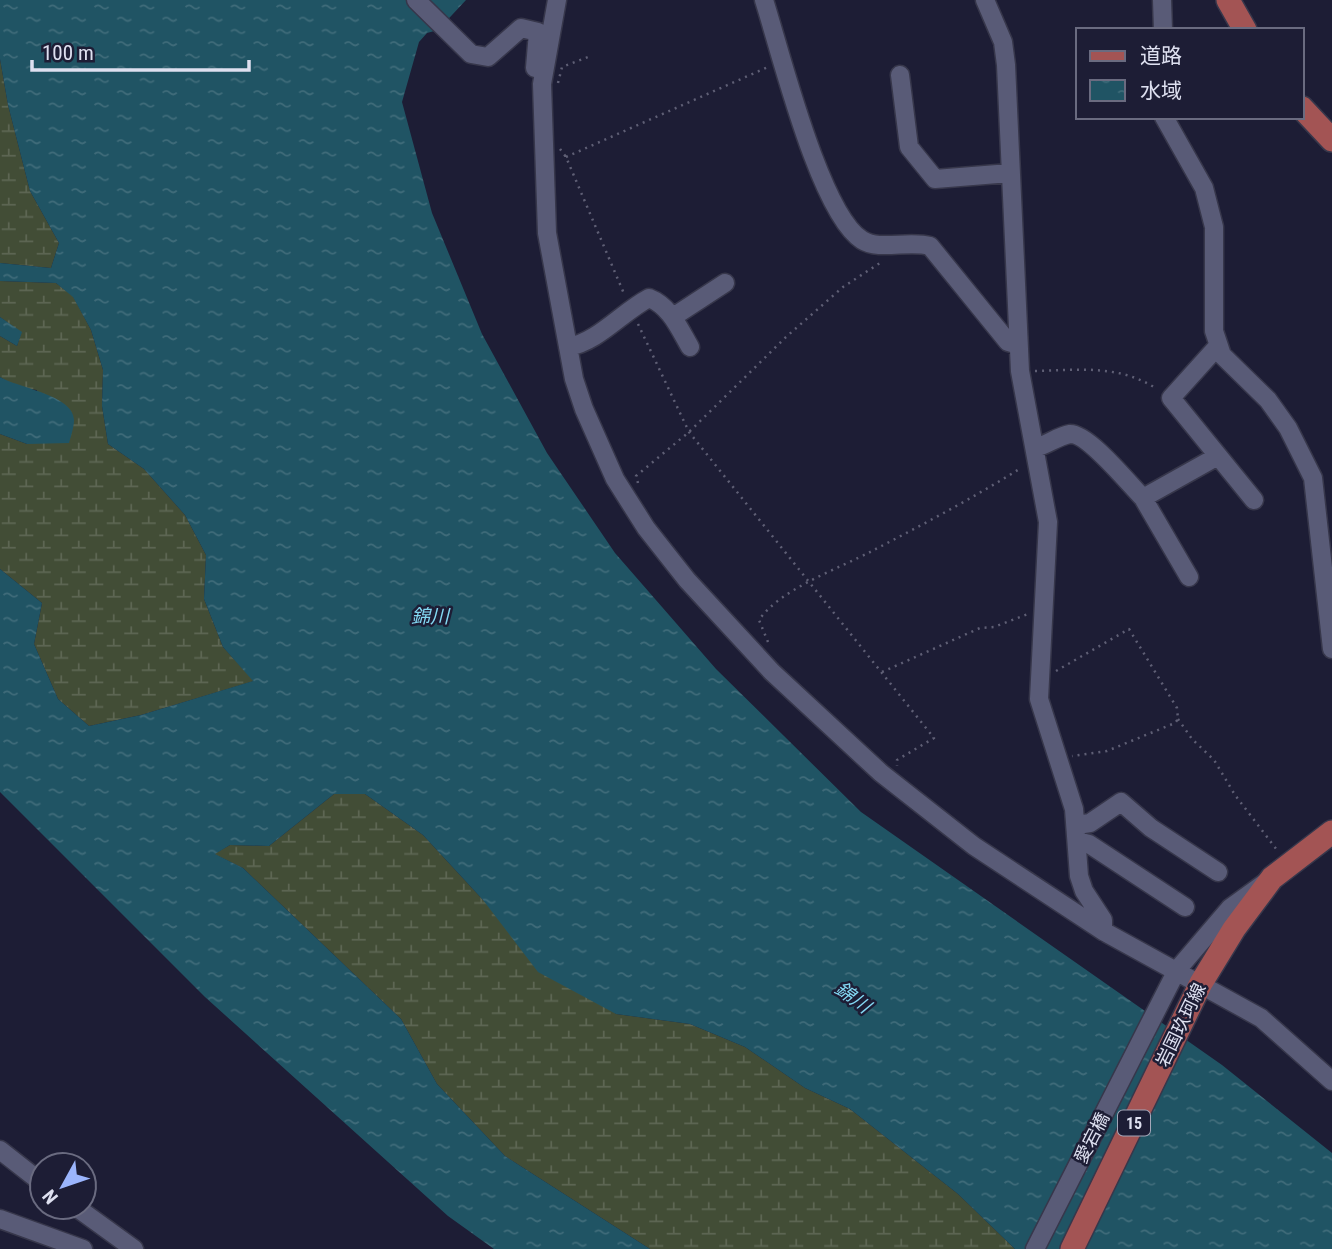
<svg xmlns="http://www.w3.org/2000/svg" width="1332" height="1249" viewBox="0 0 1332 1249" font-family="'Roboto Condensed','Noto Sans JP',sans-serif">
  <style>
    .wetland { fill: url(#wetland-marsh) }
    .water { fill: url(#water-ripples) }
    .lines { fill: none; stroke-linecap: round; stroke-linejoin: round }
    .minor-casing { stroke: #37374b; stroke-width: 21 }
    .major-casing { stroke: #37374b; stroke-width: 26 }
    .path { stroke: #5f5f75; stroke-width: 2.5; stroke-dasharray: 2 5; stroke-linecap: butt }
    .minor { stroke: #595b77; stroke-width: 18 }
    .major { stroke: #a35454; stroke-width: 23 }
    .labels { text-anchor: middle; stroke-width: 5; stroke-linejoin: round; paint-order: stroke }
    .shield { fill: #1d1d35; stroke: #a4a6b8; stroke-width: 2 }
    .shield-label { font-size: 16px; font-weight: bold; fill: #dee0f0 }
    .street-label { font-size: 18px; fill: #dee0f0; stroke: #1d1d35 }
    .water-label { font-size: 19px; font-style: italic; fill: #83d8f3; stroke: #1d1d35 }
  </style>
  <defs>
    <pattern id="wetland-marsh" width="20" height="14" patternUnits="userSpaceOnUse" patternTransform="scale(1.75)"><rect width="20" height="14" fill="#424d36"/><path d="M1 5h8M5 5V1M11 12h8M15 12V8" fill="none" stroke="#5d6653"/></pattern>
    <pattern id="water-ripples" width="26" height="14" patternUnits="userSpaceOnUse" patternTransform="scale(1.75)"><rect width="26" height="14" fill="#205464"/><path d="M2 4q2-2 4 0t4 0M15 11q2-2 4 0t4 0" fill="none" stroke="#406c7a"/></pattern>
  </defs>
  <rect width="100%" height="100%" fill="#1d1d35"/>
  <path class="wetland" d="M0,59L8,105L30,191L59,243L51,268L0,263Z
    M0,281L56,283L73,296L91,330L103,370L102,406L108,444L144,469L185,515L206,555L204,599L223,647L254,681L141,715L89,726L58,699L34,644L42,603L0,569V434L27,444L37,390L16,387L0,377V336L17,346L21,333L0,317Z
    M334,794H365L423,835L483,900L616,1014L690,1024L745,1047L805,1088L850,1109L958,1194L1015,1249H650L505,1156L437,1084L401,1019L243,868L214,854L230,845L269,846Z"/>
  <path class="water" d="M0,0H466L438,30L427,33L419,42L402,102L432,213L482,334L547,453L615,553L716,669L861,812L1222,1065L1332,1153V1249H1015L958,1194L850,1109L805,1088L745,1047L690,1024L616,1014L538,972L483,900L423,835L365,794H334L269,846L230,845L215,854L243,868L401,1019L437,1084L505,1156L650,1249H494L448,1216L205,997L0,792V569L42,603L34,644L58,699L89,726L141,715L253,681L223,647L204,599L206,555L185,515L144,469L108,444L102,406L103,370L91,330L73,297L56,283L0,281V263L51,268L59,243L30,191L8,105L0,59Z
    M0,317L22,332L17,346L0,336Z
    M0,377C18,388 74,395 74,420C74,427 71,436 69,443L27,444L0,434Z"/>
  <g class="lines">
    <defs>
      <path id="minor" d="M416,0L471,54L488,57L521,28L538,32L535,68
        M557,0L542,84L547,233L574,379L584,409L615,479L646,528L687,580L772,672L881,773L974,846L1103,931L1261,1018L1332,1081
        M764,0C780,50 820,214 862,240C879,251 909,240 930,246L1008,342L1018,345
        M985,0L1003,42L1006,65L1020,371L1048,522L1039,699L1074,809L1079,876L1084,891L1103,920V931
        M1162,0L1163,30
        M900,75L909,147L935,179L1010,173
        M1164,117L1204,188L1214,227V331L1222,355L1268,400L1288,428L1313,478L1332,649
        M673,317L725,283
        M568,347C598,342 622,312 649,298C670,306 679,328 690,347
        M1217,347L1171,398L1254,500
        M1035,448C1047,445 1058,436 1070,434C1088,433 1130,485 1143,498L1218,456
        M1143,498L1189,577
        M1077,825L1090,823L1121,802L1151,828L1218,872
        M1077,841L1089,844L1185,907
        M0,1150L42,1183
        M76,1207L134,1249
        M0,1219L83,1249
        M1035,1249L1177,970L1230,908L1266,882"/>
      <path id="major" d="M1228,0L1245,30
        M1302,108L1332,140
        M1072,1249L1201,983L1234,929L1272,878L1332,832"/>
    </defs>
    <use href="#minor" class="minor-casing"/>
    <use href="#major" class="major-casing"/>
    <path class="path" d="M558,83L562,67L588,57
      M560,149L566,157L625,296
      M566,157L768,67
      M638,324L689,432L934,738L897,760V766
      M1035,371C1078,370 1119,364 1157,389
      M638,483L636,476L689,432L786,337L843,287L883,261
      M768,642L759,620C780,589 838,569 872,551C922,525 973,498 1021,468
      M1056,671L1129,629L1177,708L1178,719L1175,723L1107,751L1072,756
      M882,672L980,628L994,627L1028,614
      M1178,719L1192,739L1214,760L1235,795L1277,850"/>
    <use href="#minor" class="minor"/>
    <use href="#major" class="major"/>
  </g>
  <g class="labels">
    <rect class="shield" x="1118" y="1110.5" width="32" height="25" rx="5"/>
    <g class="shield-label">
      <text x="1134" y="1129">15</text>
    </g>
    <g class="street-label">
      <text transform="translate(1181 1025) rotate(-64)" y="6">岩国玖珂線</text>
      <text transform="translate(1092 1138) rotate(-63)" y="6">愛宕橋</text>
    </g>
    <g class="water-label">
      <text x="430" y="623">錦川</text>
      <text transform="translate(853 997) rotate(36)" y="7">錦川</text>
    </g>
  </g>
  <rect x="1076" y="28" width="228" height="91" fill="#1d1d35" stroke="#6a6b80" stroke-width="2"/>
  <rect x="1090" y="51" width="35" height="10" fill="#a35454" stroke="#6a6b80" stroke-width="2"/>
  <text x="1140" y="63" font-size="21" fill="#dee0f0">道路</text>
  <rect x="1090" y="80" width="35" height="21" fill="url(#water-ripples)" stroke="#6a6b80" stroke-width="2"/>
  <text x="1140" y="98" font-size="21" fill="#dee0f0">水域</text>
  <g transform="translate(63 1186) rotate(230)"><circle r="33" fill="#1d1d35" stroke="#6a6b80" stroke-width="2"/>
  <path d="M0-5L12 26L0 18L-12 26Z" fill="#9bb5fd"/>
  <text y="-10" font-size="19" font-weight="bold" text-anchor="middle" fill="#dee0f0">N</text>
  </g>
  <path d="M32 60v10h217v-10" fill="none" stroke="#dee0f0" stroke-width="3.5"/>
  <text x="42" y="60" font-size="21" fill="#dee0f0" stroke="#1d1d35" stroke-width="5" paint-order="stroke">100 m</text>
</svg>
